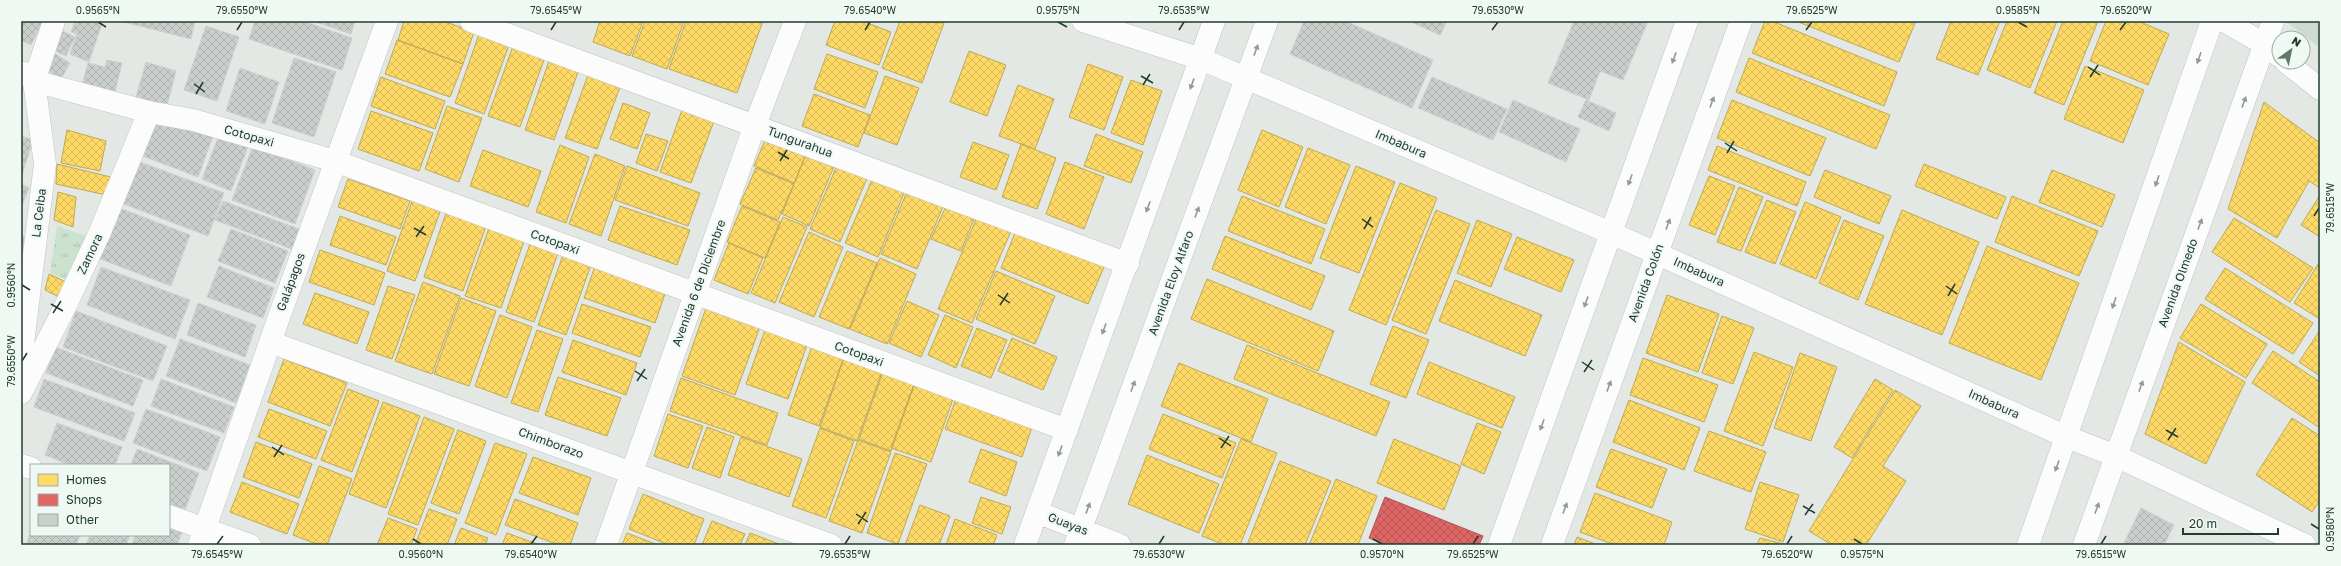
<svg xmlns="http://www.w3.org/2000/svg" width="2341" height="566" viewBox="0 0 2341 566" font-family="'Golos Text',sans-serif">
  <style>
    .built { fill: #d0dad4 }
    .park { fill: url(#park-tufts) }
    .homes { fill: url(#homes-cross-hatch); stroke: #bcaa56 }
    .shops { fill: url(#shops-cross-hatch); stroke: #a65956 }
    .building { fill: url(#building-cross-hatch); stroke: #cbd1ce }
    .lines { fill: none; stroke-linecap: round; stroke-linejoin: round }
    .street-casing { stroke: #c0c5c2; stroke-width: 23 }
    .secondary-casing { stroke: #bec6c2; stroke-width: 23 }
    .street { stroke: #fbfcfb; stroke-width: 22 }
    .secondary { stroke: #fbfcfb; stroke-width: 22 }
    .oneway { fill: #8e9c96 }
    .ticks { fill: none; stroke: #203c30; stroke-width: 1.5 }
    .labels { text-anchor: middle; stroke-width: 4; stroke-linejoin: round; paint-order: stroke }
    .street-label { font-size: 12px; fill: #203c30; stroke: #f0f8f3 }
    .neatline { fill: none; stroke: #203c30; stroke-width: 1.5 }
    .ticks-label { font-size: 10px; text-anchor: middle; fill: #203c30 }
  </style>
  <defs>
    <pattern id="park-tufts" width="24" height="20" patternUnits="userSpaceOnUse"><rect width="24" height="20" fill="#cbe2ce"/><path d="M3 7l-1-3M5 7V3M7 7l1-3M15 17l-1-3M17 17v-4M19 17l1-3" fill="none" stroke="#aec3b1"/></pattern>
    <pattern id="homes-cross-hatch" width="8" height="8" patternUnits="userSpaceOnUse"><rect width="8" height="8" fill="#ffd966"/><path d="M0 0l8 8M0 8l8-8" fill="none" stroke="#dabb59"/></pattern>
    <pattern id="shops-cross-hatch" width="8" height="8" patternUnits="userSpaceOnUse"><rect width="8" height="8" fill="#e06666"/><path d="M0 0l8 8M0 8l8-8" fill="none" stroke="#b55554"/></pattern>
    <pattern id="building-cross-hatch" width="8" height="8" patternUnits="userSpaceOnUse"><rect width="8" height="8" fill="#cacfcc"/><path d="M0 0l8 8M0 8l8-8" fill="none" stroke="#adb3b0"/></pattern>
  </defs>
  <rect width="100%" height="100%" fill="#e3e8e5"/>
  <path class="built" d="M2287,21H2320V48L2287,22Z"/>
  <path class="park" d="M57,226L89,237L67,280L50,273Z"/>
  <path class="homes" d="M404,21H443L474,32L463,64L398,40Z
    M600,21H643L630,56L593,42Z
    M645,21H684L667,69L632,56Z
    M686,21H763L737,93L669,69Z
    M835,21H862L891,32L879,65L826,45Z
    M900,21L944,23L922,83L882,68Z
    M1765,21H1772L1897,72L1884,106L1752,53Z
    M1796,21H1909L1915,23L1899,62Z
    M1951,21H2000L1978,75L1936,59Z
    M2007,21H2057L2030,88L1987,70Z
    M2063,21H2098L2064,105L2034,93Z
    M2106,21H2138L2169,34L2148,85L2090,61Z
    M479,34L509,45L484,114L455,103Z
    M397,40L463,64L450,97L385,74Z
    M513,46L545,57L520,127L488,116Z
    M969,51L1006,65L987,116L950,102Z
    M827,54L878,72L865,108L814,89Z
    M1749,58L1890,115L1876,149L1736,92Z
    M549,61L578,72L554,140L525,130Z
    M1088,64L1123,77L1104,130L1069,117Z
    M2085,66L2144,90L2123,143L2064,119Z
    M588,75L620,87L597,149L565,138Z
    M885,76L919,88L897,145L864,133Z
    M381,77L445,101L435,129L371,106Z
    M1131,80L1162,91L1143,145L1111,133Z
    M1018,85L1054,99L1035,149L999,136Z
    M814,94L870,115L858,147L802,126Z
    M1732,100L1826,138L1810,176L1717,138Z
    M2264,102L2320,143V188L2309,181L2277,238L2228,209Z
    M623,103L650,113L637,149L610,139Z
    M447,106L482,118L459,182L425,169Z
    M682,110L714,121L691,183L660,172Z
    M371,111L433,133L419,171L358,149Z
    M67,130L106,141L100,171L61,163Z
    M1262,130L1303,147L1279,207L1238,190Z
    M646,134L668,141L657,171L636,163Z
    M1096,134L1143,152L1131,183L1084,166Z
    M767,136L807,152L794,183L754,166Z
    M973,142L1009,155L996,190L960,177Z
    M1021,144L1056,158L1037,209L1002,197Z
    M560,145L589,157L566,223L536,212Z
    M1717,146L1806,182L1797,206L1708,170Z
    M1308,148L1350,165L1326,224L1285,207Z
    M483,150L541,171L528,207L470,186Z
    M807,152L835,164L809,226L782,214Z
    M595,154L625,166L601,236L569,224Z
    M1065,162L1104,177L1084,229L1046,214Z
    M838,163L868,176L840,242L810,229Z
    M57,164L115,178L111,196L56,184Z
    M1924,164L2006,197L1997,219L1915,186Z
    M627,166L700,193L688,226L615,200Z
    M1356,166L1395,182L1359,273L1320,258Z
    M756,168L794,184L778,220L740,204Z
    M1825,170L1891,196L1879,224L1814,197Z
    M2052,170L2115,195L2102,227L2039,202Z
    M874,175L906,188L878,257L845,243Z
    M1709,176L1735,186L1715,235L1689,225Z
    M348,179L410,201L400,229L338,207Z
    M1400,183L1437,198L1386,325L1349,310Z
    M1739,187L1763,197L1741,251L1717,242Z
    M908,189L944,204L917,269L881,254Z
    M58,192L76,197L73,227L54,220Z
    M2320,195V237L2301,225Z
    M1242,196L1325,229L1311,264L1228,231Z
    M2012,196L2098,231L2079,276L1995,242Z
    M413,199L441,209L415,281L387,271Z
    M1767,200L1796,212L1775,264L1745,252Z
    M1805,202L1841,217L1816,279L1780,264Z
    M947,204L975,216L961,251L931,239Z
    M620,206L690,230L677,265L608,240Z
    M742,206L780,222L765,258L727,242Z
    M1436,210L1470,224L1426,334L1392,320Z
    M1902,210L1979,242L1942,335L1865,304Z
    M446,213L486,226L463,291L424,277Z
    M340,216L396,237L386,265L330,245Z
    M783,217L807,227L775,303L751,293Z
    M977,217L1011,231L972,323L938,309Z
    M2234,218L2313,268L2290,302L2212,252Z
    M1477,220L1512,234L1491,287L1457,273Z
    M1844,220L1884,236L1858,300L1819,283Z
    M489,228L524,241L501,308L465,296Z
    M1017,228L1105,265L1088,304L1001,268Z
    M809,232L843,247L814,317L779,302Z
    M1225,236L1325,276L1311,310L1212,269Z
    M1517,237L1574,260L1561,292L1504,269Z
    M729,243L763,258L748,294L714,280Z
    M530,244L558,253L534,322L506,312Z
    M1987,246L2079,283L2041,380L1949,343Z
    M320,250L385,273L374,305L309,282Z
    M847,251L877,263L849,329L819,317Z
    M563,255L591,265L566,335L538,325Z
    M880,258L916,274L887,344L850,329Z
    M2320,261V319L2294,303Z
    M595,266L666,291L655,323L584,298Z
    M2225,268L2313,323L2293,354L2205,299Z
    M996,271L1055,296L1035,344L976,319Z
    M49,274L66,282L59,297L45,290Z
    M1207,279L1334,331L1318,371L1191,319Z
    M1455,280L1542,315L1525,356L1439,321Z
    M423,282L460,296L432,374L395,361Z
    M388,286L415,295L392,359L366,350Z
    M315,293L369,312L357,344L303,324Z
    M1667,295L1719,314L1698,372L1646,353Z
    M461,298L496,311L469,386L434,374Z
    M907,301L939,315L921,357L889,343Z
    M582,304L651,327L640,357L572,333Z
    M2201,304L2267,344L2246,378L2180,338Z
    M707,305L761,324L735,395L682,376Z
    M500,315L532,327L507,398L475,386Z
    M945,315L973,327L956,368L928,355Z
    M1722,316L1754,328L1733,384L1702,373Z
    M1393,326L1429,340L1406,398L1370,384Z
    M766,327L808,342L788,399L746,384Z
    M977,328L1007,340L991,378L961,366Z
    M537,330L563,339L538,412L511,403Z
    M2320,330V376L2299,362Z
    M1012,338L1057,357L1043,390L998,371Z
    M573,340L637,363L626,395L562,372Z
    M2179,342L2245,382L2206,464L2145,434Z
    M813,343L845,354L819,426L788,415Z
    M1247,345L1390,402L1376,436L1234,379Z
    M2273,351L2320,382V428L2252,383Z
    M1754,352L1793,367L1763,446L1724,431Z
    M1800,353L1837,367L1811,441L1774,428Z
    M845,355L883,369L857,441L820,427Z
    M1643,358L1718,385L1704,422L1630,395Z
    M284,359L347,383L330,426L268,402Z
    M1429,362L1515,397L1502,428L1417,394Z
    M1179,363L1268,399L1251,442L1161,406Z
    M884,369L916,380L891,451L859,439Z
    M558,377L621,398L607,436L545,415Z
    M681,378L778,413L767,445L670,411Z
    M1875,379L1893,390L1852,458L1834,447Z
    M915,381L954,396L931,462L891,448Z
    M348,389L379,401L352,472L321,460Z
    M1895,390L1921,406L1883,466L1906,481L1866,545H1832L1809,531Z
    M957,396L1033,424L1022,457L945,429Z
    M1629,400L1700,428L1684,470L1613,442Z
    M383,402L420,416L386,508L349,494Z
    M269,409L327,431L316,459L258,437Z
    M668,414L703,426L688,468L654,456Z
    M1163,414L1236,443L1222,478L1149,449Z
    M424,417L454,429L418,525L388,514Z
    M2292,418L2320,436V500L2312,512L2256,475Z
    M1477,423L1501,432L1484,474L1461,464Z
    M707,427L734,437L720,478L692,468Z
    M820,428L854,441L826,518L792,506Z
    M458,430L486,441L459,514L431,503Z
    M1709,431L1766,452L1751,492L1694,471Z
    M741,437L802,459L789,497L728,475Z
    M1241,439L1277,453L1240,545H1225L1202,536Z
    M1394,439L1461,466L1444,510L1377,483Z
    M858,440L891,452L862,533L829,521Z
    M256,442L312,464L299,498L243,477Z
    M495,443L527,454L496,535L465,523Z
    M981,449L1017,462L1006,496L969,482Z
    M1611,449L1667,469L1652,508L1596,487Z
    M895,453L927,464L898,544L867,533Z
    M1147,455L1219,484L1199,533L1128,504Z
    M533,457L591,478L578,515L519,493Z
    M1280,461L1331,481L1305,545H1247Z
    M319,466L352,479L327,545H319L293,535Z
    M1336,479L1377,496L1358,545H1317L1310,543Z
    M242,482L299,504L287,534L230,512Z
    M1760,482L1799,495L1783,542L1745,529Z
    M1595,493L1672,522L1664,545H1615L1580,532Z
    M643,494L704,519L694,545H669L629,529Z
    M981,497L1011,507L1002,534L972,523Z
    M515,499L578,523L570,545H559L505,525Z
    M920,505L950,516L939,545H905Z
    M429,509L457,519L447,545H415Z
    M388,518L417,529L411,545H377Z
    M955,519L997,535L993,545H946Z
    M712,521L745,534L740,545H702Z
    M461,528L488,538L485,545H454Z
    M507,533L540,545H502Z
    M627,533L658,545H622Z
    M750,533L779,544L778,545H745Z
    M1577,537L1598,545H1574Z
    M1760,538L1787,545H1757Z"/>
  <path class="shops" d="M1385,497L1483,536L1479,545H1386L1369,538Z"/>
  <path class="building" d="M21,21H43L31,45L21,40Z
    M75,21H103L89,62L70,54L77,34L71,32Z
    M120,21H195L191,39Z
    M255,21H303L352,38L342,70L249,39Z
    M312,21H355L351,34Z
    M1304,21H1345L1433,60L1412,108L1290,54Z
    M1409,21H1447L1440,35Z
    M1574,21H1648L1623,80L1600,71L1589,100L1548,83Z
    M206,26L239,37L217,101L184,90Z
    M58,29L75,37L66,56L49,48Z
    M52,52L70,63L61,79L43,68Z
    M294,58L336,72L314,137L272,123Z
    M107,60L122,63L113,100L80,92L88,63L105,67Z
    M146,62L176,71L165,113L134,104Z
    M240,68L279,82L265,124L226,111Z
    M1432,77L1507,109L1493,140L1418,108Z
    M1513,100L1580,129L1566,162L1499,132Z
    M1586,100L1616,113L1609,131L1578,117Z
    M158,115L213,136L198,177L143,156Z
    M220,133L249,144L231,191L202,179Z
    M21,136L33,140L22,175L21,174Z
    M253,146L315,170L295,224L232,200Z
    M137,161L224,193L208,236L121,203Z
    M21,184L29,188L21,208Z
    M223,201L302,230L294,250L215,220Z
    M117,207L190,235L171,286L98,258Z
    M231,229L288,251L275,283L218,261Z
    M21,235L32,239L21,276Z
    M219,266L274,288L263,318L207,297Z
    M101,267L190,300L175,339L87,305Z
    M198,303L256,325L245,357L187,335Z
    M76,311L167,346L153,381L63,347Z
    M180,339L250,365L236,403L166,376Z
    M55,347L143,380L133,406L46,373Z
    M44,379L135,413L124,441L34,407Z
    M161,379L234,407L224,433L151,406Z
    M146,409L220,437L207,471L133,443Z
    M57,423L122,447L115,465H70L45,455Z
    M137,449L199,473L185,510L169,504V465H131Z
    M2141,508L2174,525L2164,545H2123Z
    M169,524L183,530L177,545H132L135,535H169Z
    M31,532V535H80L76,545H26Z
    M90,535H130L126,545H86Z"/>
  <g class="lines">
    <defs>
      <path id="street" d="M54,21L34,81L149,112L193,120L335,161L1067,430
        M471,21L1128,264
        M1083,21L1201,59L1611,233L2067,437L2116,456L2305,545
        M2224,21L2264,44L2279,56
        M2286,62L2320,89
        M270,342L831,545
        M21,360L45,164L34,81L24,73
        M21,393L65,307L100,232L149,112
        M21,465L31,468
        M1037,512L1120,545
        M169,516L250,545
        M199,545L279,317L387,21
        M606,545L755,125L795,21
        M1025,545L1214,21
        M1075,545L1267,21"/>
      <path id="secondary" d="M1499,545L1687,21
        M1552,545L1741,21
        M2028,545L2212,21
        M2084,545L2273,21"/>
    </defs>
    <use href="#street" class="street-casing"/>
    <use href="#secondary" class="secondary-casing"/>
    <use href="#street" class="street"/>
    <use href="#secondary" class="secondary"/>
  </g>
  <defs><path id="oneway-solid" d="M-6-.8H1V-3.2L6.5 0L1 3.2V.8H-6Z"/></defs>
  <g class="oneway">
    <use href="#oneway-solid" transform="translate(1256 50) rotate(-70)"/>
    <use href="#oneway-solid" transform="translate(1674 58) rotate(110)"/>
    <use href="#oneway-solid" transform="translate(2199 58) rotate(109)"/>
    <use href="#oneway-solid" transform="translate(1192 84) rotate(110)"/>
    <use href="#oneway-solid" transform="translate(1712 102) rotate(-70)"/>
    <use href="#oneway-solid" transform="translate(2244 102) rotate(-70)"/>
    <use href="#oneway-solid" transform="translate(1630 180) rotate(110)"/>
    <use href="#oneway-solid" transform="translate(2157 181) rotate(109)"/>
    <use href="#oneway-solid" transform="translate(1148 207) rotate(110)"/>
    <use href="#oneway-solid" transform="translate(1197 212) rotate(-70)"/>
    <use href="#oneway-solid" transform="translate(1668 224) rotate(-70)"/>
    <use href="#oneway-solid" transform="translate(2200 224) rotate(-70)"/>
    <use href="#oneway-solid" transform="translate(1586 302) rotate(110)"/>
    <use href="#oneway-solid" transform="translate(2114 303) rotate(109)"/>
    <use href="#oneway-solid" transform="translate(1104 329) rotate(110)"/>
    <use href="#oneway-solid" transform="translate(1133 386) rotate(-70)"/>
    <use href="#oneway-solid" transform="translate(1609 386) rotate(-70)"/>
    <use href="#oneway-solid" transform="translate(2141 386) rotate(-70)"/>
    <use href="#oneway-solid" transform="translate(1542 425) rotate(110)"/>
    <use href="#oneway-solid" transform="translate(1060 451) rotate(110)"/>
    <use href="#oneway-solid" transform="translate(2057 466) rotate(110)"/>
    <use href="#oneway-solid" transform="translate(1088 508) rotate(-70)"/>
    <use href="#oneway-solid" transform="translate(1565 508) rotate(-70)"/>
    <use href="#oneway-solid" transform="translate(2097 508) rotate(-70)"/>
  </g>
  <path class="ticks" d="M98,22L106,27M1058,22L1067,27M2018,22L2027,27M237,30L242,22M551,30L556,22M865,30L870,22M1179,30L1184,22M1492,30L1498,22M1806,30L1812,22M2120,30L2126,22M2088,67L2100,75M1141,76L1153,83M2090,77L2098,65M194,84L205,92M1143,85L1150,74M196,94L203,82M1725,143L1737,151M778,152L789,159M1727,153L1734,141M780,161L787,150M2314,216L2319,208M1362,219L1373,227M414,228L426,235M1364,229L1371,217M416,237L424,226M22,285L30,290M1946,286L1957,294M998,295L1010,303M1948,296L1955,284M51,304L63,311M1000,305L1008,293M53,313L61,301M22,361L27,353M1582,362L1594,370M635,371L647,379M1584,372L1592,360M637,381L645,369M2166,430L2178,437M1219,438L1231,446M2168,440L2176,428M272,447L284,455M1221,448L1229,436M274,457L282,445M1803,506L1815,513M856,514L868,522M1805,515L1813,504M858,524L866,512M2311,524L2319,529M413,539L421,544M1373,539L1382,544M1854,539L1862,544M217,544L223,536M531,544L537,536M845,544L850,536M1159,544L1164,536M1473,544L1478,536M1787,544L1792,536M2101,544L2106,536"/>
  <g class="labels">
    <g class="street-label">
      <text transform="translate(249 136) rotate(16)" y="4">Cotopaxi</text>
      <text transform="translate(800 142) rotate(20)" y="4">Tungurahua</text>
      <text transform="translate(1401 144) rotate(23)" y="4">Imbabura</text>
      <text transform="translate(39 213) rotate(-83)" y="4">La Ceiba</text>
      <text transform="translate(555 242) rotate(20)" y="4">Cotopaxi</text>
      <text transform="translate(90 254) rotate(-65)" y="4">Zamora</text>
      <text transform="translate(1699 272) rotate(24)" y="4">Imbabura</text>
      <text transform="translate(291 282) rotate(-70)" y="4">Galápagos</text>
      <text transform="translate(699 283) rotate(-70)" y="4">Avenida 6 de Diciembre</text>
      <text transform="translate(1171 283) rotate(-70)" y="4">Avenida Eloy Alfaro</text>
      <text transform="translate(1646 283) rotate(-70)" y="4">Avenida Colón</text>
      <text transform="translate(2178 283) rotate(-70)" y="4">Avenida Olmedo</text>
      <text transform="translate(859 354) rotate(20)" y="4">Cotopaxi</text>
      <text transform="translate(1994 404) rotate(24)" y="4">Imbabura</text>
      <text transform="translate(551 443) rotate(20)" y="4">Chimborazo</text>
      <text transform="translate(1068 524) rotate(21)" y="4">Guayas</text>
    </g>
  </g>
  <rect width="2341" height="566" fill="none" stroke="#f0f8f3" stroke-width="44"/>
  <rect x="30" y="464" width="140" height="72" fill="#f0f8f3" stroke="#9dada5"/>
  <rect x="38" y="474" width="20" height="12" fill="#ffd966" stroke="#9dada5"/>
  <text x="66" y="484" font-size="12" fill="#203c30">Homes</text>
  <rect x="38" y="494" width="20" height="12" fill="#e06666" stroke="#9dada5"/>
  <text x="66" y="504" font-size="12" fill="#203c30">Shops</text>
  <rect x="38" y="514" width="20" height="12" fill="#cacfcc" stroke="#9dada5"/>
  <text x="66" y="524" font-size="12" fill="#203c30">Other</text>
  <g transform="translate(2291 50) rotate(33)"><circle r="19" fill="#f0f8f3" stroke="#9dada5"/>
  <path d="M0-3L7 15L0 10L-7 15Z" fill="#64786f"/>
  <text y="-6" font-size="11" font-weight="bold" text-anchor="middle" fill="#203c30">N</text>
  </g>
  <path d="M2183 528v6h95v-6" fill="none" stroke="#203c30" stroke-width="2"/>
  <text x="2189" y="528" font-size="12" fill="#203c30" stroke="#f0f8f3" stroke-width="3" paint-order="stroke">20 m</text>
  <rect x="22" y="22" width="2297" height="522" class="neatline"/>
  <g class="ticks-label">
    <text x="98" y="14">0.9565°N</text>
    <text x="242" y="14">79.6550°W</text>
    <text x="556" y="14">79.6545°W</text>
    <text x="870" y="14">79.6540°W</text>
    <text x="1058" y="14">0.9575°N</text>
    <text x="1184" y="14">79.6535°W</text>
    <text x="1498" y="14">79.6530°W</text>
    <text x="1812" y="14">79.6525°W</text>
    <text x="2018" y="14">0.9585°N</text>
    <text x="2126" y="14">79.6520°W</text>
    <text transform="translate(2330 208) rotate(-90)" y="4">79.6515°W</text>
    <text transform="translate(11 285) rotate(-90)" y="4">0.9560°N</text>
    <text transform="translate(11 361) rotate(-90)" y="4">79.6550°W</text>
    <text transform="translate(2330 529) rotate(-90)" y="4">0.9580°N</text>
    <text x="217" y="558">79.6545°W</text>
    <text x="421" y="558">0.9560°N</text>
    <text x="531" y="558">79.6540°W</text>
    <text x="845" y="558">79.6535°W</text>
    <text x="1159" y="558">79.6530°W</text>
    <text x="1382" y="558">0.9570°N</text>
    <text x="1473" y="558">79.6525°W</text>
    <text x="1787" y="558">79.6520°W</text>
    <text x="1862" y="558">0.9575°N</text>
    <text x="2101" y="558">79.6515°W</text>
  </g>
</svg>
